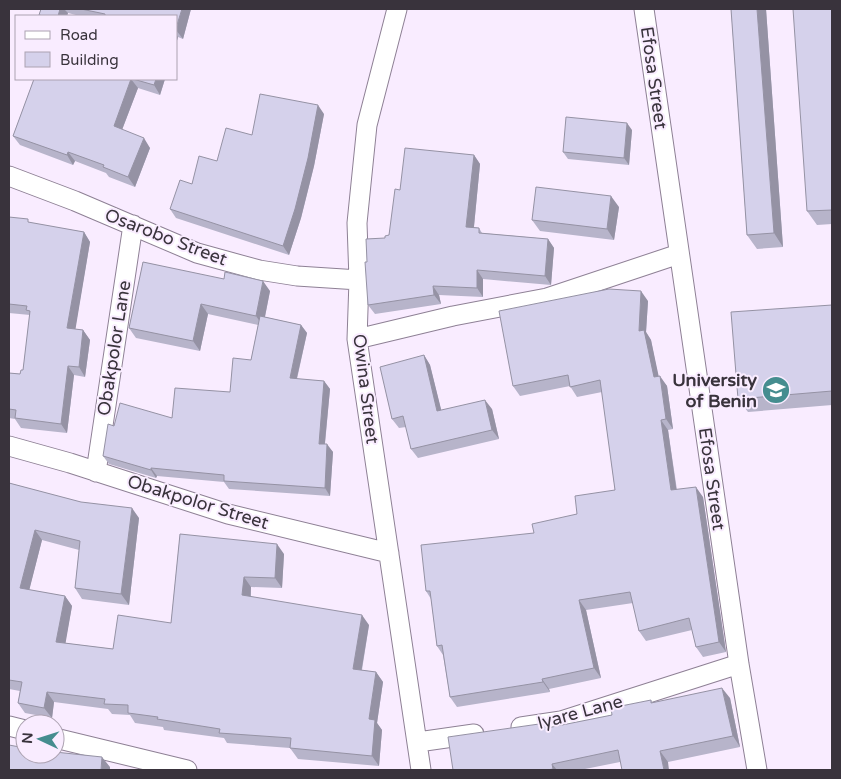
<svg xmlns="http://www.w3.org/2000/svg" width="841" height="779" viewBox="0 0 841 779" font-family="'Varela Round',sans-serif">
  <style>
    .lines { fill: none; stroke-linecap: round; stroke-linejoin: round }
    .minor-casing { stroke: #8e8095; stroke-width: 21 }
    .minor { stroke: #fff; stroke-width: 19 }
    .wall { fill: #b7b4ca }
    .shaded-wall { fill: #9592a4 }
    .building { fill: #d5d1eb; stroke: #9592a4 }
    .labels { text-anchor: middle; stroke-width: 4; stroke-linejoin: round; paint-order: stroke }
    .street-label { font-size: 18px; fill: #39333c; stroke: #f9ecff }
    .poi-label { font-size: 18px; font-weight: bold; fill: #39333c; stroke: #f9ecff; text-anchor: end }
  </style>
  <rect width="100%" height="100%" fill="#f9ecff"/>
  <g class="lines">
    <defs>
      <path id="minor" d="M397,9L367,125L357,223L359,280L357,339L421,770
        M644,9L739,664L757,770
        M9,176L75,201L197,253L259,270L297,276L359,280
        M357,339L453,316L547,298L679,254
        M9,446L70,463L228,514L389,553
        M96,472L133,225
        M9,726L25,730
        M521,727L561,721L739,664
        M55,738L187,770
        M418,742L474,734"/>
    </defs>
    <use href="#minor" class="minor-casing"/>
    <use href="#minor" class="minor"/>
  </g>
  <path class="wall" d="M41,9H191L183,39L178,37L176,44V16H80L68,13L67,16H40L39,15Z
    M731,9H766L783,247L757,249L747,235Z
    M832,9V224L817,225L807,211Z
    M34,79H165L160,95L138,88L122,130L150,148L135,187L109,177L106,173L75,161L73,165L20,145L13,136Z
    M324,114L314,166L301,218L289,255L176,218L170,209L192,184L217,161L252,135Z
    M632,130L629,165L568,159L563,152Z
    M474,155L480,164L474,227L479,228L482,233L548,239L554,248L551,285L483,279V297L439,295L441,304L375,314L368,305L367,262L385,238L389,235L400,190Z
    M619,207L614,240L540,231L532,220Z
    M9,217L31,223L84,232L90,242L75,329L83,330L90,340L85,377L74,375L67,433L21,428L15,419L9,418V373L20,374L23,370L30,315L9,313Z
    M143,262L270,291L265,317L301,325L307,333L297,379L324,381L330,389L325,444L333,452L330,496L229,489L224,482L157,476L156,478L109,464L103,456L114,426L172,418L230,392L251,360L258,325L208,314L200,351L136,338L129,328Z
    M648,301L646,332L651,340L658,376L667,386L673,429L668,430L677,490L703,497L726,652L703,657L696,647L692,630L646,641L639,631L633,603L586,610L601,678L549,689L550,692L457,707L450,697L443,655L437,646L431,599L426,591L534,533L577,514L615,490L602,392L577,397L570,386L520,396L513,386Z
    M832,305V405L748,412L738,399Z
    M424,355L430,365L441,410L492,409L499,439L418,458L411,449L406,427L399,428L392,419Z
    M9,483L139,518L129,605L82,599L75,588L79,550L42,540L29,590L65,596L72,606L65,643L113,649L171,623L180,534L284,554L282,588L251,587V597L369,625L362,670L376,672L383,682L377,723L382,730L379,766L298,759L290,748L227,743L224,738L164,730L163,727L135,723L130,715L112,714L108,709L54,702L52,718L25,713L18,703L20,691L9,689Z
    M730,698L740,747L668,762H620L580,770H453L550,728L612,715L651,700L652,702Z"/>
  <path class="shaded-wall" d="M60,9H64L68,13L67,16H58Z
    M182,9H191L183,39L176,30Z
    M757,9H766L783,247L774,233Z
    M176,34L178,37L176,44Z
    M131,79L138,88L120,135L114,126Z
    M156,79H165L160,95L154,85Z
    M318,105L324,114L314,166L301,218L289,255L283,246Z
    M627,123L632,130L629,165L624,158Z
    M144,138L150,148L135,187L128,177Z
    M68,152L75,161L73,165L67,155Z
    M474,155L480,164L473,236L466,227Z
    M611,196L619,207L614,240L607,229Z
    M84,232L90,242L74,338L67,328Z
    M548,239L554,248L551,285L545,276Z
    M477,270L483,279V297L477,288Z
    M263,281L270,291L263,326L256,316Z
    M433,286L439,295L441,304L434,295Z
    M641,291L648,301L646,332L651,340L661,387L654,377L639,331Z
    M201,304L208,314L200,351L193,341Z
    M301,325L307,333L295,386L290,378Z
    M83,330L90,340L85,377L79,367Z
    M424,355L430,365L444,421L437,411Z
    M68,366L74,375L67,433L61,424Z
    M660,376L667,386L673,429L666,419Z
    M324,381L330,389L324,452L319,444Z
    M485,400L492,409L499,439L492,430Z
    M661,420L668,430L678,501L671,490Z
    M327,444L333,452L330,496L325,488Z
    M151,468L157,476L156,478L151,470Z
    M696,487L703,497L726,652L719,642Z
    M132,508L139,518L129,605L121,594Z
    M35,530L42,540L27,599L20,588Z
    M277,544L284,554L282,588L275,578Z
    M244,577L251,587L250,606L242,595Z
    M65,596L72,606L64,652L56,642Z
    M579,600L586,610L601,678L594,668Z
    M362,615L369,625L360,679L353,669Z
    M376,672L383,682L377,723L382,730L379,766L372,756L369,719Z
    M542,679L549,689L550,692L543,682Z
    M722,688L730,698L740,747L733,736Z
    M47,692L54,702L52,718L44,708Z
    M660,751L668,762L669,770H664Z
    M102,757L110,767V770H101Z
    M552,764L557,770H554L553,769Z"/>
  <path class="building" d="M41,9H60L58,16H44L39,15Z
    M81,9H182L176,28V16H105V14Z
    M731,9H757L774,233L747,235Z
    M793,9H832V210L807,211Z
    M34,79H131L114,126L144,138L128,177L103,167L104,165L68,152L67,155L13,136Z
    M133,79H156L154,85Z
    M260,94L318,105L308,158L295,209L283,246L170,209L180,180L192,184L199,156L217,161L226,128L252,135Z
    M566,117L627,123L624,158L563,152Z
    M405,148L474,155L466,227L479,228V233L548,239L545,276L477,270V288L433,286L434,295L368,305L365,262H367L366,239L385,238V236L389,235L395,189L400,190Z
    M536,187L611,196L607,229L532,220Z
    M9,217L28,219V222L84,232L67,328L83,330L79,367L68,366L61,424L15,418L16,410L9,409V373L20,374L21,370H23L30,311L26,310L27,306L9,304Z
    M143,262L224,279L225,272L263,281L256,316L201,304L193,341L129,328Z
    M609,289L641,291L639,331L644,330L654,377L660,376L666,419L661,420L671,490L696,487L719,642L696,647L689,618L639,631L630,592L579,600L594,668L542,679L543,682L450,697L442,645L437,646L430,591H426L421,545L534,533L532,524L577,514L575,496L615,490L600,380L570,387L568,375L513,386L499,311Z
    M832,305V391L738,399L731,312Z
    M260,316L301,325L290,378L324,381L319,444H327L325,488L224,481V475L151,468V470L103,456L108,424L114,426L120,403L172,418L175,388L230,392L233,358L251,360Z
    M424,355L437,411L485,400L492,430L411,449L403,416L392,419L380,367Z
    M9,483L81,502L132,508L121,594L75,588L80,541L35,530L20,588L65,596L56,642L113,649L118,615L171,623L180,534L277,544L275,578L244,577L242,595L362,615L353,669L376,672L369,719L375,720L372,756L290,748L291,738L219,733L220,729L157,719L158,717L128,713V705L104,704L105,699L47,692L44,708L18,703L22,682L9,680Z
    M722,688L733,736L660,751L664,770H622L618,750L552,764L553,769L547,770H453L448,737L546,723L547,728L612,715L611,708L651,700V703Z
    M9,745L25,748V754H55V752L102,757L101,770H9Z"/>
  <defs>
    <symbol id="university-disc" viewBox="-11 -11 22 22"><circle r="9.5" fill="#458d8f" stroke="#f9ecff"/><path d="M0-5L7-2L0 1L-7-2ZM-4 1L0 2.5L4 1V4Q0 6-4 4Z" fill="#fff"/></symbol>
  </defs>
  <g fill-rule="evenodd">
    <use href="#university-disc" x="760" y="374" width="32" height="32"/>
  </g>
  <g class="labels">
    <g class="street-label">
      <text transform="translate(654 78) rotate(82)" y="6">Efosa Street</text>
      <text transform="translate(166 237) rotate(21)" y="6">Osarobo Street</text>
      <text transform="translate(114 348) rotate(-81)" y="6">Obakpolor Lane</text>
      <text transform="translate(366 389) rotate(83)" y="6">Owina Street</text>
      <text transform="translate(712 479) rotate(82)" y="6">Efosa Street</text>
      <text transform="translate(198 502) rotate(17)" y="6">Obakpolor Street</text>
      <text transform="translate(580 712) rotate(-15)" y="6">Iyare Lane</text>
    </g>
    <g class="poi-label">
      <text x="757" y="386">University<tspan x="757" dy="21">of Benin</tspan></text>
    </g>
  </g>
  <rect width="841" height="779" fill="none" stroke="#39333c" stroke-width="20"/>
  <rect x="15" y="15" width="162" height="65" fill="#f9ecff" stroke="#aca2b1"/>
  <rect x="25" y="31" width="25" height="8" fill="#ffffff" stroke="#aca2b1"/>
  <text x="60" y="40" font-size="15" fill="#39333c">Road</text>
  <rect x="25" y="52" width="25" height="15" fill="#d5d1eb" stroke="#aca2b1"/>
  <text x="60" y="65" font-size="15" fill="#39333c">Building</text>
  <g transform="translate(40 739) rotate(274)"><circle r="24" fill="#f9ecff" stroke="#aca2b1"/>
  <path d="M0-4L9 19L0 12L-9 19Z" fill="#458d8f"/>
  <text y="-8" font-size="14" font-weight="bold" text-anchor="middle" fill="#39333c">N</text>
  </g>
</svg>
